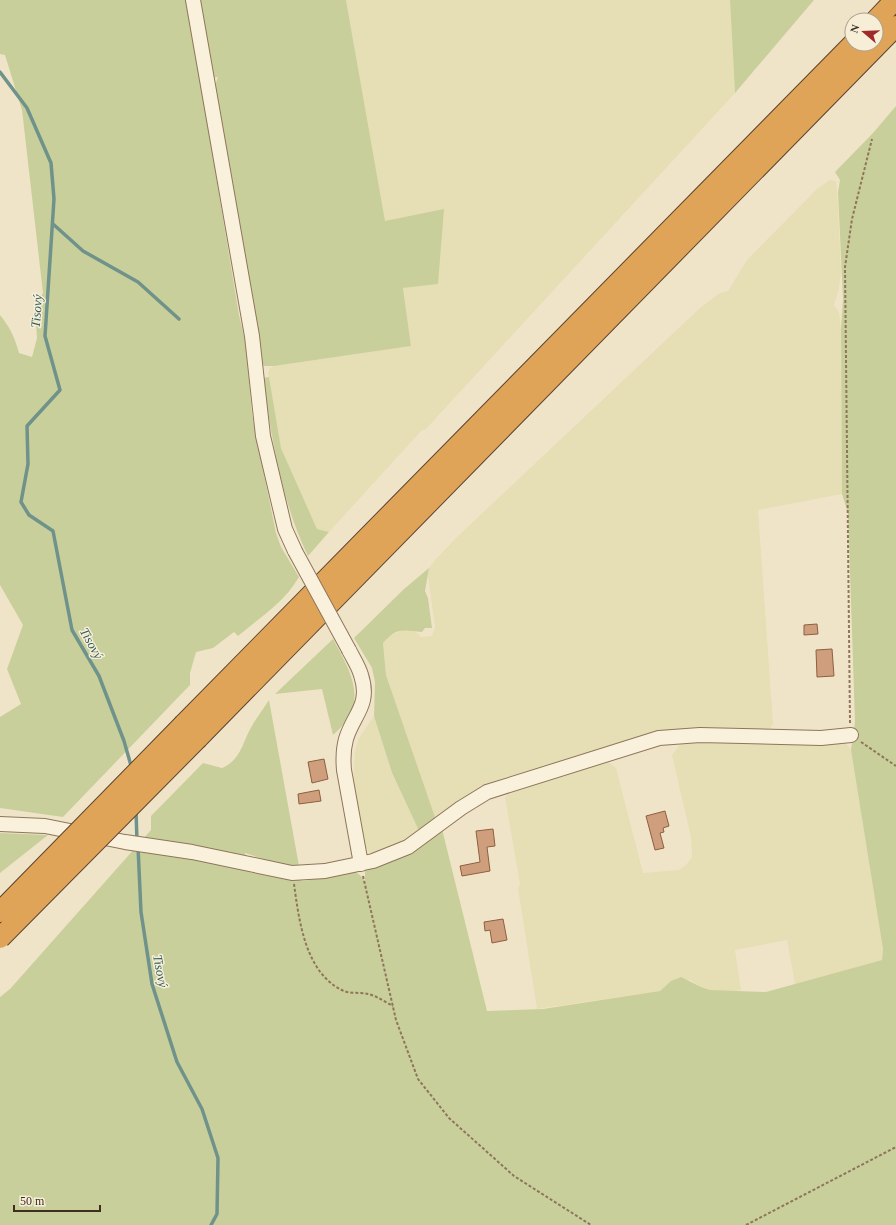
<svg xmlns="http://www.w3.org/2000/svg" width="896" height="1225" viewBox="0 0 896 1225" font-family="Georgia,serif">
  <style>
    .farmland { fill: #e6deb5 }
    .green { fill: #c9cf9b }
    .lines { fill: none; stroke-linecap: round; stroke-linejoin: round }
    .stream { stroke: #6f938a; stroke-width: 3.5 }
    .building { fill: #cf9f7d; stroke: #8d5f41 }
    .minor-casing { stroke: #8d765c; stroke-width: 16 }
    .highway-casing { stroke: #5b4430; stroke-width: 22 }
    .path { stroke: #8d765c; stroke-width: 2; stroke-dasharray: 3 2; stroke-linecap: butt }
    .minor { stroke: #faf1dc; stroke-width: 14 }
    .highway { stroke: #e0a458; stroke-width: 20 }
    .minor-bridge-casing { stroke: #8d765c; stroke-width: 16; stroke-linecap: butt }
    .highway-bridge-casing { stroke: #5b4430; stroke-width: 22; stroke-linecap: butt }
    .minor-bridge { stroke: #faf1dc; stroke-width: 14 }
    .highway-bridge { stroke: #e0a458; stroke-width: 20 }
    .labels { text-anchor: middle; stroke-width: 3; stroke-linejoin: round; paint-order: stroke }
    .water-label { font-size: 13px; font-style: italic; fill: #2f5d5a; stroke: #f7eed8 }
  </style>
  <rect width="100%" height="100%" fill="#f0e4c8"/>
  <path class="farmland" d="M346,0H730L735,93L425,430H422L329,532L317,529L281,448L268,372L270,368L274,366L411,346L403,288L438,284L385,222Z
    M830,180L836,181L837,188L841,273L839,288L834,305L839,313L841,329L842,494L758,510L773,724L769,730H709L573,759L436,820L386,675L383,643L389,636L406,629L415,631L421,637L432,636L435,627L428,576L429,568L435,560L456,538L700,308L720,293L728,291L747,260L817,189Z
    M374,716L392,774L420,833L405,843L376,854L369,852L366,847L353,787L355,751L359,738Z
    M683,741L846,743L851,750L883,949L882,960L795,984L787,940L735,950L741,990L724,992L710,990L701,987L690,980L671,981L660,991L537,1009L518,888L520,884L505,797L511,792L607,761L616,768L643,873L679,870L686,865L692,857L691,837L672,755Z"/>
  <path class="green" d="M0,0H187L239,315L246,345L252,414L258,445L276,533L281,547L299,577C284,603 260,617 238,636L234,632L213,648L196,652L190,673V685L63,817L0,808V717L21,704L7,669L23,625L0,585V315C10,327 15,338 19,353L32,357L37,338L35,305L43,293L22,110L5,55L0,54Z
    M198,0H346L385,221L444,209L438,284L403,288L411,346L274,366H264L261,363L214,88L218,77L211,78Z
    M730,0H814L735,93Z
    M896,106V1225H0V997L10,989L151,830V816L203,763L222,768C242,759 242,742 252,726C257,717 264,708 269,700L299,866L282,865L245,853L249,872L304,881L355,872L360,875L365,881V870L442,829L487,1011L543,1009L660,991L671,981L681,977L701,987L710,990L766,992L882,960L883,949L851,750L855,722L848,513L842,494L841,329L843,299L838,192L840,180L835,172L873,133Z
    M269,377L281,448L317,529L329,532L308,556C281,500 272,440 263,378Z
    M429,568L425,591L428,598L432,628H425L422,632C404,630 396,627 383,643L386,675L436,820L420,833L392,773L374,716L375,682L372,668L354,638L404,589Z
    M333,639C352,674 370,704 333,735L322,689L275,694Z
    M0,833L48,835L0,873Z"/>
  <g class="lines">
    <path class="stream" d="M0,72L27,108L51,163L54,199L45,336L60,390L27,426L28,464L21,502L29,515L53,531L72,630L99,676L124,741L132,769
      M53,224L83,251L138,282L179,319
      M136,811L137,841
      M138,847L141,912L152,984L177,1062L202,1109L218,1158L217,1214L211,1225"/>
  </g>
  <path class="building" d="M817,624L818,634L804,635V625Z
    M832,649L834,676L817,677L816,650Z
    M324,759L328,779L312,783L308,762Z
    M319,790L321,801L299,804L298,794Z
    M665,811L669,826L663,828L664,832L660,833L664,848L655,850L646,816Z
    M493,829L495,846L487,847L490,871L462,876L460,866L480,862L476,831Z
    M503,919L507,940L492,943L490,930L485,931L484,922Z"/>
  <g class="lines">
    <defs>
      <path id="minor" d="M193,0L252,336L263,436L285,529L295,551
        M349,650C353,658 359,667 361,675C371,705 353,715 346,739C343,750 343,759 344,770L361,864
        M0,824L45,826L125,842L192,852L292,873L325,871L373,861L408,847L461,808L487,792L659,738L700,735L821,738L851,735"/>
      <path id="highway" d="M876,20L895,0
        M184,724L853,44
        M198,738L896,26"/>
    </defs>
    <use href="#minor" class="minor-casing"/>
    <use href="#highway" class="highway-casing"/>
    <path class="path" d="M850,723L845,267L852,219L872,139
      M861,742L896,766
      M363,876L396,1020L418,1079L449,1118L514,1176L591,1225
      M294,884C299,920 305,974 344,991C351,994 361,992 368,994C377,996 385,1002 393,1006
      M746,1225L896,1147"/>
    <use href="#minor" class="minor"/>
    <use href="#highway" class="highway"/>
    <defs>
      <path id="minor-bridge" d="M295,551L349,650"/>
      <path id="highway-bridge" d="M0,912L184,724
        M0,938L198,738"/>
    </defs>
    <use href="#minor-bridge" class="minor-bridge-casing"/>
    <use href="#highway-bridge" class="highway-bridge-casing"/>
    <use href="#minor-bridge" class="minor-bridge"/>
    <use href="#highway-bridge" class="highway-bridge"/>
  </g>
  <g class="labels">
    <g class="water-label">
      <text transform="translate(36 311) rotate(-86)" y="5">Tisový</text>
      <text transform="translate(92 643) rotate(61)" y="5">Tisový</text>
      <text transform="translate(161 971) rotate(79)" y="5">Tisový</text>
    </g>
  </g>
  <g transform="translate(864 32) rotate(289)"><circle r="19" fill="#f7eed8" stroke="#ada18e"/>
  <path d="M0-3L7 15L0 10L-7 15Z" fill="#9e2a2b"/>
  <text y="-6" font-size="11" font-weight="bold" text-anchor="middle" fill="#3d2e20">N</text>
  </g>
  <path d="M14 1205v6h86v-6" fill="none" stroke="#3d2e20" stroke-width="2"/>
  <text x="20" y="1205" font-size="12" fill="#3d2e20" stroke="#f7eed8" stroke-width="3" paint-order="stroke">50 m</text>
</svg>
